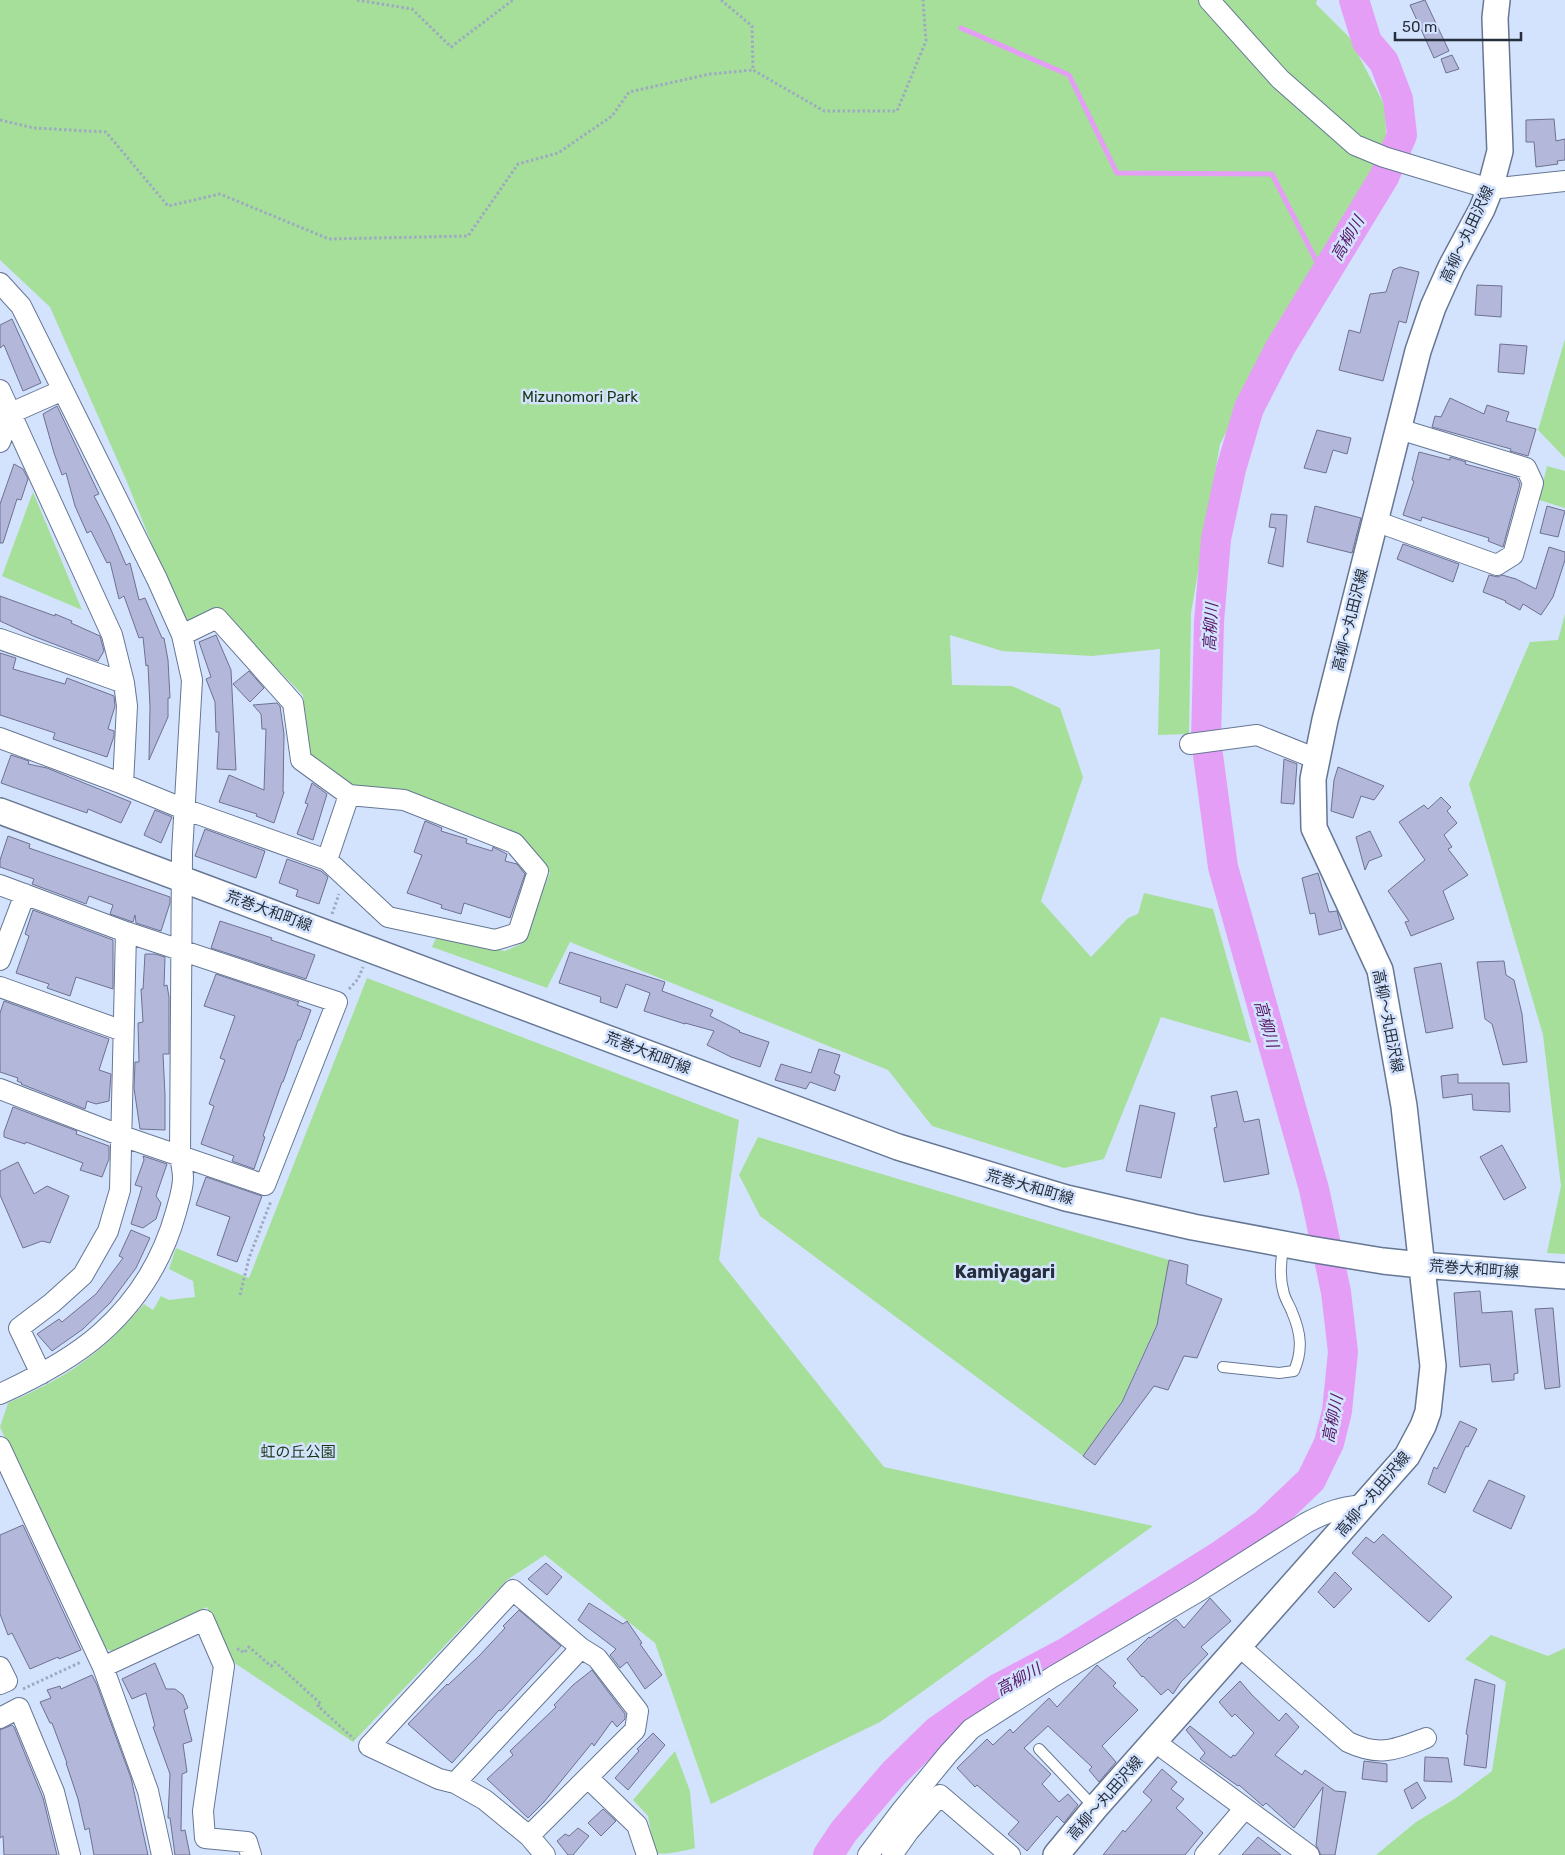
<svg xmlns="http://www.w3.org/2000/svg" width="1565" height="1855" viewBox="0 0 1565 1855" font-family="Rubik,'Noto Sans JP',sans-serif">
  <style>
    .green { fill: #a6df99 }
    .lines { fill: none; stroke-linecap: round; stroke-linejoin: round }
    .stream { stroke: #e59ef6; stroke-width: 5 }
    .river { stroke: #e59ef6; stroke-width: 30 }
    .building { fill: #b3b7da; stroke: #6e7191 }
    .service-casing { stroke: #657794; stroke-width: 12 }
    .minor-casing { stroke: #657794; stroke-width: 22 }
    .tertiary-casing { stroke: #657794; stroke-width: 28 }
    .path { stroke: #9daac1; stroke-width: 3; stroke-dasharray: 2.5 2.5; stroke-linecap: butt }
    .service { stroke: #fff; stroke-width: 10 }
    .minor { stroke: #fff; stroke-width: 20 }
    .tertiary { stroke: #fff; stroke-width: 25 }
    .labels { text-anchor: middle; stroke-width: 5; stroke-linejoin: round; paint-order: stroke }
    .street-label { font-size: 15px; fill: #262e3b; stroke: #d3e3fe }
    .park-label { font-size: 15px; fill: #193613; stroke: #d3e3fe }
    .water-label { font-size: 16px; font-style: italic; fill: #571765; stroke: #d3e3fe }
    .quarter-label { font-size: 18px; font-weight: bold; fill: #262e3b; stroke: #d3e3fe }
  </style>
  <rect width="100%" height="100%" fill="#d3e3fe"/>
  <path class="green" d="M0,0H1317L1316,4L1349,37L1385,106L1386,135L1375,168L1317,263L1220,444L1191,613L1189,734L1158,735L1160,649L1092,656L1002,651L950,635L952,685L1012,686L1060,708L1083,777L1041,901L1091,957L1128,918L1138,914L1144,893L1213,909L1251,1043L1161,1017L1104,1159L1064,1168L932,1126L888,1070L570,942L547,988L432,947L436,938L505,951L521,944L550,873L517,836L355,787L308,756L303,695L219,610L186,623L182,619L127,482L50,307L0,260Z
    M1565,339V458L1538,430Z
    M1547,466L1565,471V508L1539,500Z
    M33,492L82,610L2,576Z
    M1565,614V1254L1547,1253L1561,1186L1543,1035L1469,784L1530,642L1558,640Z
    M367,978L739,1120L719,1260L884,1467L1153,1526L880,1722L711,1804L655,1643L545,1555L507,1580L353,1742L233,1662L207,1607L114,1652L102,1647L0,1427L8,1403C34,1391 60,1379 83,1362C106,1346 126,1325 144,1304L153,1310L161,1296L169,1300L195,1297L193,1281L169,1269L176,1248L249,1278Z
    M758,1137L1169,1260L1158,1321L1122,1401L1083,1456L760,1216L739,1175Z
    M1491,1635L1548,1656L1565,1648V1855H1376L1416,1822L1456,1798L1492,1771L1506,1682L1465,1659Z
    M675,1751L690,1791L695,1848C683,1851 667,1855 655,1853L648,1816L633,1800Z"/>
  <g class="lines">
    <path class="stream" d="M961,28L1069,75L1117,173L1272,174L1324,276"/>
    <path class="river" d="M828,1855L844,1831L894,1773L937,1731L997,1689L1067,1652L1140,1606L1221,1555L1265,1524L1311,1480L1329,1443L1337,1411L1343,1352L1336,1292L1314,1189L1223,867L1206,740L1209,622L1216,539L1231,469L1249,408L1280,348L1384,177L1402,135L1398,99L1384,62L1367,42L1354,0"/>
  </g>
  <path class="building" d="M1425,0L1449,51L1434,58L1410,5Z
    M1452,55L1459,69L1446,73L1441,59Z
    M1554,119L1556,141L1565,139V160L1557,161L1558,164L1536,167L1534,142H1526V120Z
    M1400,267L1419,272L1406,323L1399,321L1383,381L1339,370L1349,330L1360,333L1370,294L1386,292L1393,270Z
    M1477,285L1502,286L1501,317L1475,315Z
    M12,319L41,383L23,391L4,345L0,348V325Z
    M1500,344L1527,346L1524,374L1498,372Z
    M1450,398L1484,414L1487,405L1509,412L1506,421L1536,429L1528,456L1510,451L1511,449L1432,427L1435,416L1441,417Z
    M57,406L99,494L94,496L109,525L126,565L130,563L139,600L145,598L162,638H164L168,660L170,698H168V717L149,760L150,707L148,665L146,666L143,637L139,638L124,596L119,599L110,562L107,563L91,531L87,533L75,506L66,473L62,475L54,453L43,414Z
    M1317,430L1351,438L1347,454L1333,450L1326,473L1304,468Z
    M1419,452L1450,460V457L1466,462L1465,464L1517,478L1520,484L1503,547L1488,541L1489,538L1422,517L1421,521L1403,515L1414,481L1412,480Z
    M14,464L23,469L28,479L21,500L17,499L3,543H0V504Z
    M1315,506L1361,518L1352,553L1307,542Z
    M1547,506L1565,511L1558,537L1540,533Z
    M1271,514L1287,515L1283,567L1268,563L1276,528L1269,527Z
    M1403,544L1459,564L1453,582L1397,559Z
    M1549,547L1565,552V560L1553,597L1541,615L1523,604L1520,610L1505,602L1506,601L1483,592L1489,575L1498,577L1502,575L1516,579L1536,589Z
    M0,596L55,616V614L72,621L71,623L100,636L104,651L98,661L33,636L0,621Z
    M216,635L231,670L236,770L217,769L219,732H216L215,702L206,679L211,677L199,642Z
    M0,653L16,658L13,669L65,684L67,678L114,696L115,706L108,729L114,731V736L107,757L53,739L55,733L0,715Z
    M249,671L264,688L250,702L233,684Z
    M277,703L280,706L284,734L283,792H284L274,823L256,816L257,814L219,802L229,775L264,790L266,729H262L261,714L253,705Z
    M11,755L29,761L28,764L47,768L131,802L121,823L88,809L87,813L1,783Z
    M1284,759L1297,764L1294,804L1281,803Z
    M1338,767L1384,786L1374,800L1361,796L1353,818L1331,811L1334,780Z
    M312,783L327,794L313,840L297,834L308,804L305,803Z
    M1441,797L1451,807L1447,811L1457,823L1444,835L1452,847L1448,849L1468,875L1443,891L1454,919L1411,936L1405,922L1409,921L1388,891L1425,860L1399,822L1424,805L1428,809Z
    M155,810L172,817L161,843L144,835Z
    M425,821L442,828L441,831L467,839L466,843L492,851L493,847L507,854L505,861L517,864L525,874L510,918L464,903L461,914L441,908L442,905L407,893L422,855L414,852Z
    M205,829L265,851L256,878L195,856Z
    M1370,831L1382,856L1369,861L1365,870L1356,837Z
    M8,836L30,844L29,848L170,897V903L161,931L136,923L135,915L133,922L110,914L113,905L89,896L86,904L32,884L34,879L0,867V860Z
    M287,859L321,871L328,877L319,904L296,896L298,890L279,883Z
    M1318,873L1329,912L1337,911L1342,929L1319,935L1315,913L1310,914L1302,878Z
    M33,910L113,940V989L76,977L70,996L47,988L49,984L16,973L29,936L25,934Z
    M220,921L272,938L271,940L315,955L306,979L211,948Z
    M570,952L665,982L662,991L713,1010L710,1016L740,1031L739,1032L769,1042L760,1067L731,1057L707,1045L714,1031L685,1023V1024L644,1011L650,993L626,984L617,1008L600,1002L601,997L559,983Z
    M145,954H155L165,957L164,986L167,985L169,997V1054H163L165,1095V1130L140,1129L134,1088L135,1062H139L138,1023L143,1022L141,989H143Z
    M1504,961L1506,975L1514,980L1522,1014L1527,1062L1503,1065L1492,1024L1485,1019L1477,962Z
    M1441,963L1453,1028L1426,1033L1414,968Z
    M216,974L299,1002L297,1005L311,1010L300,1040H298L283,1082H282L263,1136L265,1137L254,1169L232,1161L234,1156L201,1144L214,1106L209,1104L225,1060L220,1058L235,1016L204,1006Z
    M4,1001L109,1039L99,1070L111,1074L109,1101L96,1104L87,1101L85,1109L21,1084L22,1083L17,1081L18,1078L0,1072V1013Z
    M819,1049L840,1055L834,1073L840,1076L835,1091L810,1082L806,1089L775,1080L781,1064L811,1073Z
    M1458,1074V1083H1509L1510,1112L1473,1110L1472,1094L1443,1098L1441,1076Z
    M1237,1091L1244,1122L1259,1119L1269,1174L1224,1182L1214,1128L1217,1127L1211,1096Z
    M1140,1105L1175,1113L1161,1178L1126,1171Z
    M13,1107L77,1131L76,1134L109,1146V1159L102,1177L80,1170L83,1163L26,1142L25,1144L4,1137V1132Z
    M1502,1145L1526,1188L1504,1200L1480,1157Z
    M143,1156L167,1164L156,1196L161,1203L156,1219L143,1228L131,1224L142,1187L135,1185L144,1160Z
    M18,1162L34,1194L47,1186L69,1196L50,1243L42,1241L23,1248L0,1195V1171Z
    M206,1177L262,1196L237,1262L217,1255L230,1217L196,1205Z
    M131,1230L150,1238L136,1268L110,1303L83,1329L52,1351L37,1334L59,1319L62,1322L96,1294L123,1258L119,1256Z
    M1169,1260L1188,1265L1186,1284L1222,1299L1197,1358L1184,1356L1168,1390L1154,1386L1095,1465L1083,1456L1122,1402L1157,1325Z
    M1480,1291L1482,1313L1512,1311L1518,1373L1514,1374V1380L1492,1382L1490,1364L1460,1367L1454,1293Z
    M1553,1308L1560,1387L1545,1389L1535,1309Z
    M1460,1421L1477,1429L1468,1447L1466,1446L1445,1493L1428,1484L1434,1467L1437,1469Z
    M1489,1480L1525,1496L1511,1529L1473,1511Z
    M23,1525L81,1650L59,1659L58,1657L30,1669L12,1633L8,1635L0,1614V1535Z
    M1383,1534L1452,1597L1429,1622L1352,1553L1366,1537L1374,1543Z
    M546,1563L562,1577L547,1595L528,1579Z
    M1335,1572L1352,1589L1334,1608L1318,1592Z
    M1210,1598L1231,1621L1201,1647L1208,1654L1181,1682L1173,1694L1168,1689L1161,1695L1143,1676L1142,1677L1127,1659L1149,1637L1150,1638L1176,1619L1184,1628Z
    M589,1603L623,1624L627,1621L642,1643L640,1644L662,1675L645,1689L627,1662L620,1668L610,1655L616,1649L578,1620Z
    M519,1610L561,1646L501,1711L499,1710L452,1763L408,1724L447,1684L448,1685L479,1656L505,1628L503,1626Z
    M155,1663L166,1689H175L183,1695L188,1708L184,1710L192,1741L183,1744L187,1772L182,1774L181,1831L185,1830L190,1855H175L170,1818H168L170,1774L153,1727L155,1726L146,1693L132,1699L122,1679Z
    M1097,1665L1116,1683L1113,1686L1138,1710L1102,1746L1116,1762L1099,1782L1089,1770L1092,1767L1048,1726L1024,1748L1051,1774L1042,1784L1059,1802L1068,1794L1078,1805L1064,1823L1057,1816L1027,1851L1008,1834L1019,1822L977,1785L975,1787L957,1768L987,1739L993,1745L1010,1729L1013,1733L1049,1698L1057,1707Z
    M592,1670L625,1714V1719L617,1727L612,1721L594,1746L592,1743L544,1802L528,1818L487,1779L513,1755L510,1751L556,1707L554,1705L573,1685Z
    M92,1675L97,1685L131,1778L148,1855H94L89,1828L85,1830L78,1799L66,1763H67L52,1723H50L40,1702L51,1698L47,1690L60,1686L61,1689Z
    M1475,1679L1495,1685L1486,1768L1464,1765L1468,1735L1466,1734Z
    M1240,1681L1252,1695L1279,1721L1286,1713L1299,1727L1275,1755L1302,1775L1305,1770L1335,1791L1346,1792L1335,1855H1321L1316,1845L1323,1787L1294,1828L1266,1803L1263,1806L1239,1785L1238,1786L1200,1759L1205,1753L1186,1730L1190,1726L1231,1758L1233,1755L1235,1756L1254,1733L1235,1714L1232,1717L1219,1702Z
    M12,1725L14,1727L43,1798L57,1855H4L3,1836L0,1838V1730Z
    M653,1733L665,1745L628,1790L615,1778L639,1751L637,1749Z
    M1425,1757L1448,1758L1452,1782L1424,1781Z
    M1364,1761L1387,1764V1782L1362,1779Z
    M1162,1769L1177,1782L1171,1789L1184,1799L1176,1808L1203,1833L1185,1855H1103L1123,1830L1125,1832L1152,1800L1143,1792Z
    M1417,1782L1426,1798L1412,1809L1404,1790Z
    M603,1809L616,1821L601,1836L588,1823Z
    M578,1828L589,1836L573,1855H568L557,1841L565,1834L569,1836Z
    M1258,1837L1281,1855H1242Z"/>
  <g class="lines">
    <defs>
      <path id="service" d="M1223,1367L1279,1373L1294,1371C1303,1350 1301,1333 1292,1312C1290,1306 1286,1301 1284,1294C1279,1277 1280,1262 1284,1245
        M1039,1749L1095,1808"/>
      <path id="minor" d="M1209,0L1280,79L1355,145L1384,157L1490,189L1565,181
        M0,283L21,306L157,579L182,635L192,680L182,853L180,1155C181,1163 183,1171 183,1178C183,1189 179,1201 176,1212C163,1259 138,1300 101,1333C72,1359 35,1378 0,1394
        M0,390L112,635L124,683L127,706L123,784
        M0,442L11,413L63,390
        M1375,521L1497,565L1513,555L1533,483L1526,468L1399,429
        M0,639L124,683
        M0,738L123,784L184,809L327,860L388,917L495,940L518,933L538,871L514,843L404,800L349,795L301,760L293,703L217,618L182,635
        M1190,744L1257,735L1317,759
        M327,860L349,795
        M0,885L126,932L337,1002L265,1185L122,1136L0,1089
        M0,960L25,894
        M0,987L123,1031
        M41,1374L19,1328L52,1303L83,1275L108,1231L120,1190L126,932
        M0,1447L103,1667L148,1791L162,1855
        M1239,1646L1348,1742C1380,1757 1394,1750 1426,1738
        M0,1667L7,1681L0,1684
        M103,1667L204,1620L224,1666L203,1811L205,1838L247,1842L251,1855
        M0,1718L19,1708L54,1792L70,1855
        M1155,1742L1309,1855
        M588,1778L637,1825L647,1855
        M455,1783L581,1648
        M529,1836L635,1730L638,1711L597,1658L581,1648L513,1590L369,1746L439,1779L455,1783L485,1800L529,1836L545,1855
        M868,1855L902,1810L948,1754L971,1729L1054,1676L1199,1591L1306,1523C1327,1512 1340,1507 1364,1505
        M892,1855L909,1831L940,1795L1010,1855
        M1205,1855L1245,1808"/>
      <path id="tertiary" d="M0,811L898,1147L1066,1198L1193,1227L1310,1249L1383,1261L1421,1265L1565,1276
        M1056,1855L1095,1808L1407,1456L1423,1426L1428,1412L1433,1366L1404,1106L1380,970L1314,828L1313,779L1325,720L1418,351L1433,307L1451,267L1482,209L1490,189L1500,151L1495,18L1497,0"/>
    </defs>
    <use href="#service" class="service-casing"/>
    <use href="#minor" class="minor-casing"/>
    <use href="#tertiary" class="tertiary-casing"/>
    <path class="path" d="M357,0L412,9L451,47L513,0
      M721,0L752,26L753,70L824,111H897L926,41L923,0
      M0,120L34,128L106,132L168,206L220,194L329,239L468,236L518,164L558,153L612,116L629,92L710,74L753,70
      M332,914L339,894
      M349,989L358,979L363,967
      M240,1295L249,1258L271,1201
      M237,1650L239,1649L244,1653L249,1647L271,1666L275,1662L321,1704L318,1706L354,1739
      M23,1689L81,1662"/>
    <use href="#service" class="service"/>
    <use href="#minor" class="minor"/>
    <use href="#tertiary" class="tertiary"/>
  </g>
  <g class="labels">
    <g class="street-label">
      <text transform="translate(1467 234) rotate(-65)" y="5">高柳～丸田沢線</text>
      <text transform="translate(1350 620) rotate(-76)" y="5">高柳～丸田沢線</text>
      <text transform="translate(269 911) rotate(20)" y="5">荒巻大和町線</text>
      <text transform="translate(1388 1021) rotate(79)" y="5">高柳～丸田沢線</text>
      <text transform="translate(648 1053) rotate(21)" y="5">荒巻大和町線</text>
      <text transform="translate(1030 1187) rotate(16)" y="5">荒巻大和町線</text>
      <text transform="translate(1474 1269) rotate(4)" y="5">荒巻大和町線</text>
      <text transform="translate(1373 1494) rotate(-50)" y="5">高柳～丸田沢線</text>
      <text transform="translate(1105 1798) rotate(-49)" y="5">高柳～丸田沢線</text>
    </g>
    <g class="park-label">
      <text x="580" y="402">Mizunomori Park</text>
      <text x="298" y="1457">虹の丘公園</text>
    </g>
    <g class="water-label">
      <text transform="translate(1347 238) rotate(-59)" y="6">高柳川</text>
      <text transform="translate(1210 627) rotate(-87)" y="6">高柳川</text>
      <text transform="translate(1267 1024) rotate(74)" y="6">高柳川</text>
      <text transform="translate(1332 1419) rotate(-79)" y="6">高柳川</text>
      <text transform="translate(1018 1679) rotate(-29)" y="6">高柳川</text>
    </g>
    <g class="quarter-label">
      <text x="1005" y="1278">Kamiyagari</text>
    </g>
  </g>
  <path d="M1395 32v8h126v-8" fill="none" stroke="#262e3b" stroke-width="2.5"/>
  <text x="1402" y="32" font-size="15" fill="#262e3b" stroke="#d3e3fe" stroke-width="4" paint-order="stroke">50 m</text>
</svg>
